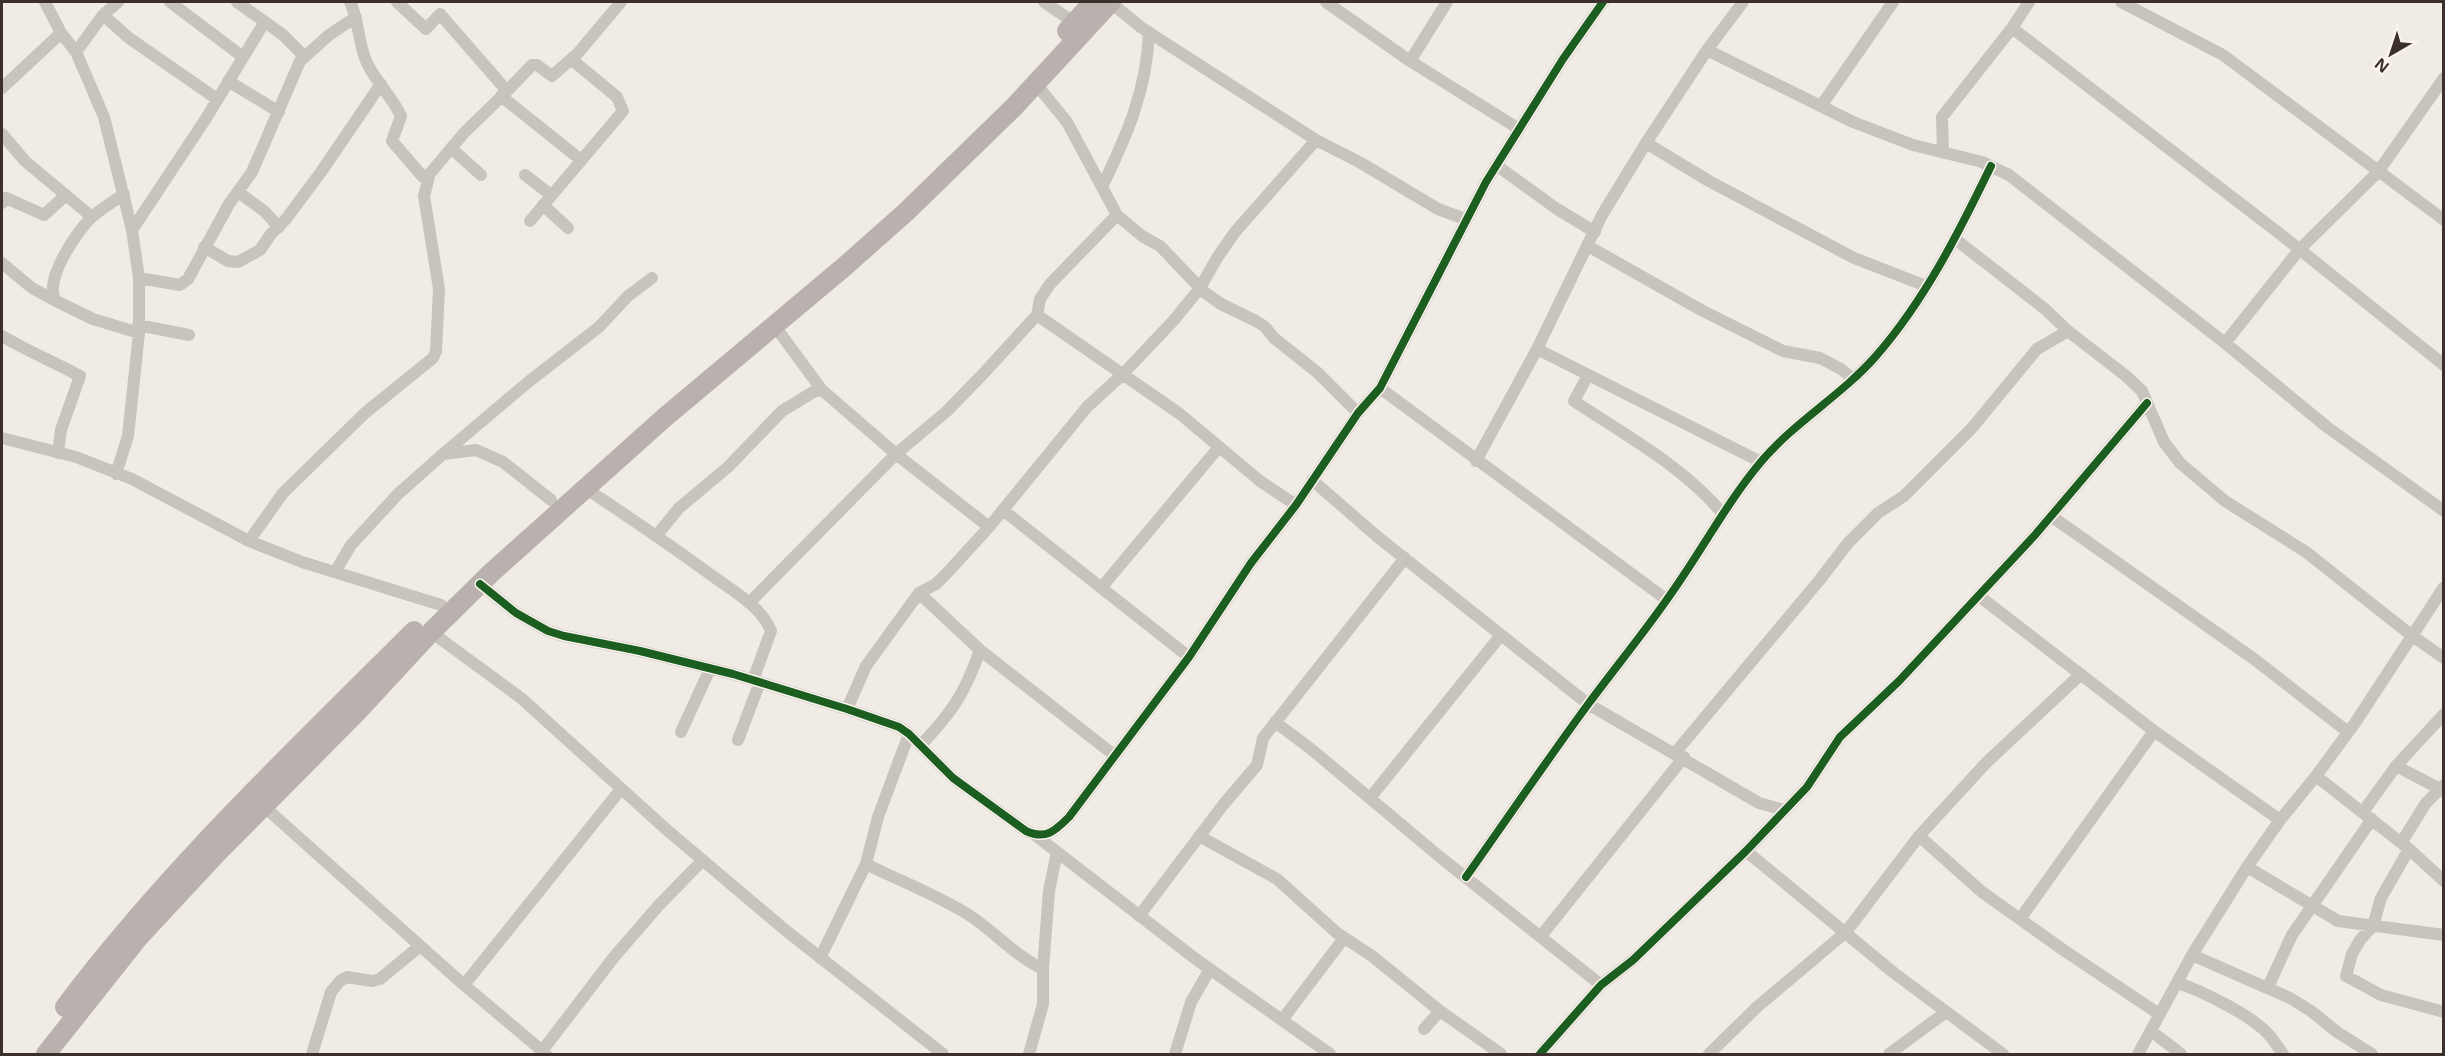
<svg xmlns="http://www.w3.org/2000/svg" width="2445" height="1056" viewBox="0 0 2445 1056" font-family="'Open Sans',sans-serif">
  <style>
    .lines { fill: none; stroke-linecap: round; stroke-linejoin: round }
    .street { stroke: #c9c3be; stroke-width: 12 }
    .primary { stroke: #b8b1ad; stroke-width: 20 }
    .cycleway-casing { stroke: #fbf5ee; stroke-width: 11 }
    .cycleway { stroke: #1b5e20; stroke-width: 8 }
  </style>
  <rect width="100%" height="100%" fill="#f0ebe5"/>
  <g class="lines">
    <path class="street" d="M45,2L61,33L76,52L104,117L132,230L139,278V333L128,436L116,474
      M170,2L243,57
      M237,2L283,35L305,57
      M350,2C360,22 358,47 368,65C377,83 392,97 401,116L392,141L423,177H427L464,133L507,91
      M397,2L426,29L440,14L507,91L532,65H537L552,76L578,53L621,2
      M1044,2L1075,23
      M1110,2L1142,28L1316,140L1361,163L1438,209L1465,219
      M1326,2L1410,61L1519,129
      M2029,2L2012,28L2284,237L2444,365
      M2121,2L2223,55L2444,220
      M103,15L129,38L217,99
      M1707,50L1853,122L1913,145L1982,162L2009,175L2225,343L2327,427L2444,511
      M76,52L103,15L118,2
      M1410,61L1447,2
      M228,81L279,112
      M1036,84L1067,122L1117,215L1142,236L1160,246L1204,292L1221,304L1256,321L1264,326L1274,338L1318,373L1358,413
      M2,88L61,33
      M501,96L581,160
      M1821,106L1893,2
      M2,134L25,161L92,217
      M1646,143L1709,181L1854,258L1926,286
      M451,148L481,175
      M1943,152L1942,117L2012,28
      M1496,165L1557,209L1595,232
      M525,175L551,195
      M1102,187C1127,135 1147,90 1149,32
      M238,192L264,211L279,227
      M124,194C114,201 103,208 93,216C78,229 42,282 56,301L93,319L139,333
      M2,203L6,198L44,215L66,195
      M543,205L568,228
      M530,221L623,111L617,97L571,59
      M132,230L205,120L264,23
      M1955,239L2045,309L2068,331L2126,376L2142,391L2164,442L2180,463L2225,501L2306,552L2411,635L2444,658
      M1588,246L1701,310L1783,351L1820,358L1841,369L1853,379
      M204,247L228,261L238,262L260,250L271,234L286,219L321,172L381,84
      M2,263L32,288L56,301
      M139,278L180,285L188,279L229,204L252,172L300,61L329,35L356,17
      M1037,315L1180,414L1260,481L1296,505
      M138,325L189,335
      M774,325L822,390
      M2,336C27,351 54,362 80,376L61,430L58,453
      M2225,343L2299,250L2378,172L2444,78
      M1537,349L1761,462
      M1588,375L1574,401C1625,435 1683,466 1723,514
      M1380,388L1667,600
      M2,438L76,457L132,479L249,541L302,562L441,605
      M443,454L527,383L599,327L628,296L652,278
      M1476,461L1537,349L1602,215L1646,143L1707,50L1743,2
      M1312,480L1379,538L1588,704L1759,803L1784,810
      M585,488C626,515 667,543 707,572C728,588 761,605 771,631L753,680
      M1003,510L1189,657
      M2051,516L2254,659L2348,732
      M657,535L679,508L728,467L782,411L815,391L822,390L896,454L989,527
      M249,541L283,493L365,413L433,358L436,351L439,289L424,196L430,173
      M335,572L351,545L398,494L443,454L476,450L503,462L551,500
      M480,584L516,613L548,631L564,636L640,651L733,674L847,709L899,727L909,734L953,778L1026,831C1046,840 1055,831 1069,817L1189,657L1251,563L1296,505L1358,413L1380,388L1486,182L1563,59L1603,2
      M1101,588L1219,447
      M1979,596L2154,731L2280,820
      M749,603L896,454L947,411L983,374L1037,315L1040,299L1050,284L1117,215
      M431,632L521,698L667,830L784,929L943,1054
      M980,650L1114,755
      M847,709L866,666L919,593
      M1275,722L1311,749L1440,857L1601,985
      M681,732L710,669
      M738,740L760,682
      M921,745C953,711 965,693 980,650L919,593L936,584L947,573L989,527L1087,407L1123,374L1174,320L1200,288L1217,258L1235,232L1316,140
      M1675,753L1818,582L1848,543L1878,513L1904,496L1972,428L2037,349L2068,331
      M2396,766L2444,791
      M2316,776L2409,849L2444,881
      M1370,798L1501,635
      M259,802L464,985L546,1054
      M2363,812L2396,766L2444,714
      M1035,835L1197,960L1330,1054
      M1199,836L1277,879L1337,933L1372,956L1440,1011L1501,1054
      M1919,836L1982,892L2062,949L2159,1014
      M2401,843L2426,803L2444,785
      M2409,849L2381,898L2373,926L2360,940L2352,954L2346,976L2381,995L2444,1012
      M1746,851L1894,973L2003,1054
      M866,864C900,881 937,895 969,915C995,932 1015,956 1043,969
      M2247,867L2338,921L2444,935
      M1466,877C1507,819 1547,760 1589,703C1615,668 1643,634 1668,598C1700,554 1725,505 1760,463C1794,422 1841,396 1876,356C1925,300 1959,232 1991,166
      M1139,916L1223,805L1257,765L1263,738L1405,558
      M2020,919L2154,731
      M1541,936L1684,757
      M2192,955L2290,998L2311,1011L2337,1032L2372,1054
      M820,958L866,864L878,817L909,734
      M2178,983C2202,991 2253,1016 2269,1035C2274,1040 2278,1048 2283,1054
      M464,985L621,789
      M2268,987L2292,935L2372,819
      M1282,1020L1344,938
      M1424,1029L1440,1011
      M2151,1031L2181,1054
      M542,1051L614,957L659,905L703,860
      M312,1054L331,992L340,981L347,977L372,981L380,979L420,946
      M1029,1054L1043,1004V969L1049,891L1057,852
      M1175,1054L1191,1002L1210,969
      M1540,1054L1601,985L1633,960L1746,851L1807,787L1840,737L1899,681L2035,535L2147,403
      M1709,1054L1757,1007L1846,932L1919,836L1986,763L2081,674
      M1889,1054L1946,1012
      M2138,1054L2192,955L2247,867L2280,820L2316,776L2355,723L2444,587"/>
    <path class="primary" d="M1067,31L1093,2
      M65,1007C168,870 293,752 414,631
      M46,1054L138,938L218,852L357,712L431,632L491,573L664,418L844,267L906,212L1014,107L1111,2"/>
    <defs>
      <path id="cycleway" d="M480,584L516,613L548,631L564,636L640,651L733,674L847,709L899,727L909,734L953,778L1026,831C1046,840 1055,831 1069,817L1189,657L1251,563L1296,505L1358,413L1380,388L1486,182L1563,59L1603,2
        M1466,877C1507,819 1547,760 1589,703C1615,668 1643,634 1668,598C1700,554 1725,505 1760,463C1794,422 1841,396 1876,356C1925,300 1959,232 1991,166
        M1540,1054L1601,985L1633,960L1746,851L1807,787L1840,737L1899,681L2035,535L2147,403"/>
    </defs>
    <use href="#cycleway" class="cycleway-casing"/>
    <use href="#cycleway" class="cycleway"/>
  </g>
  <rect width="2445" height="1056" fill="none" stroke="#3b302b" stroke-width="6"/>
  <g transform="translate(2391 54) rotate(219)" stroke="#fbf5ee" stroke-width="4.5" paint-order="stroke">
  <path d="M0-4.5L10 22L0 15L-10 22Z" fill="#3b302b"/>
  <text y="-9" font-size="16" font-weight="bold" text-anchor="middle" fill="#3b302b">N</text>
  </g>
</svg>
